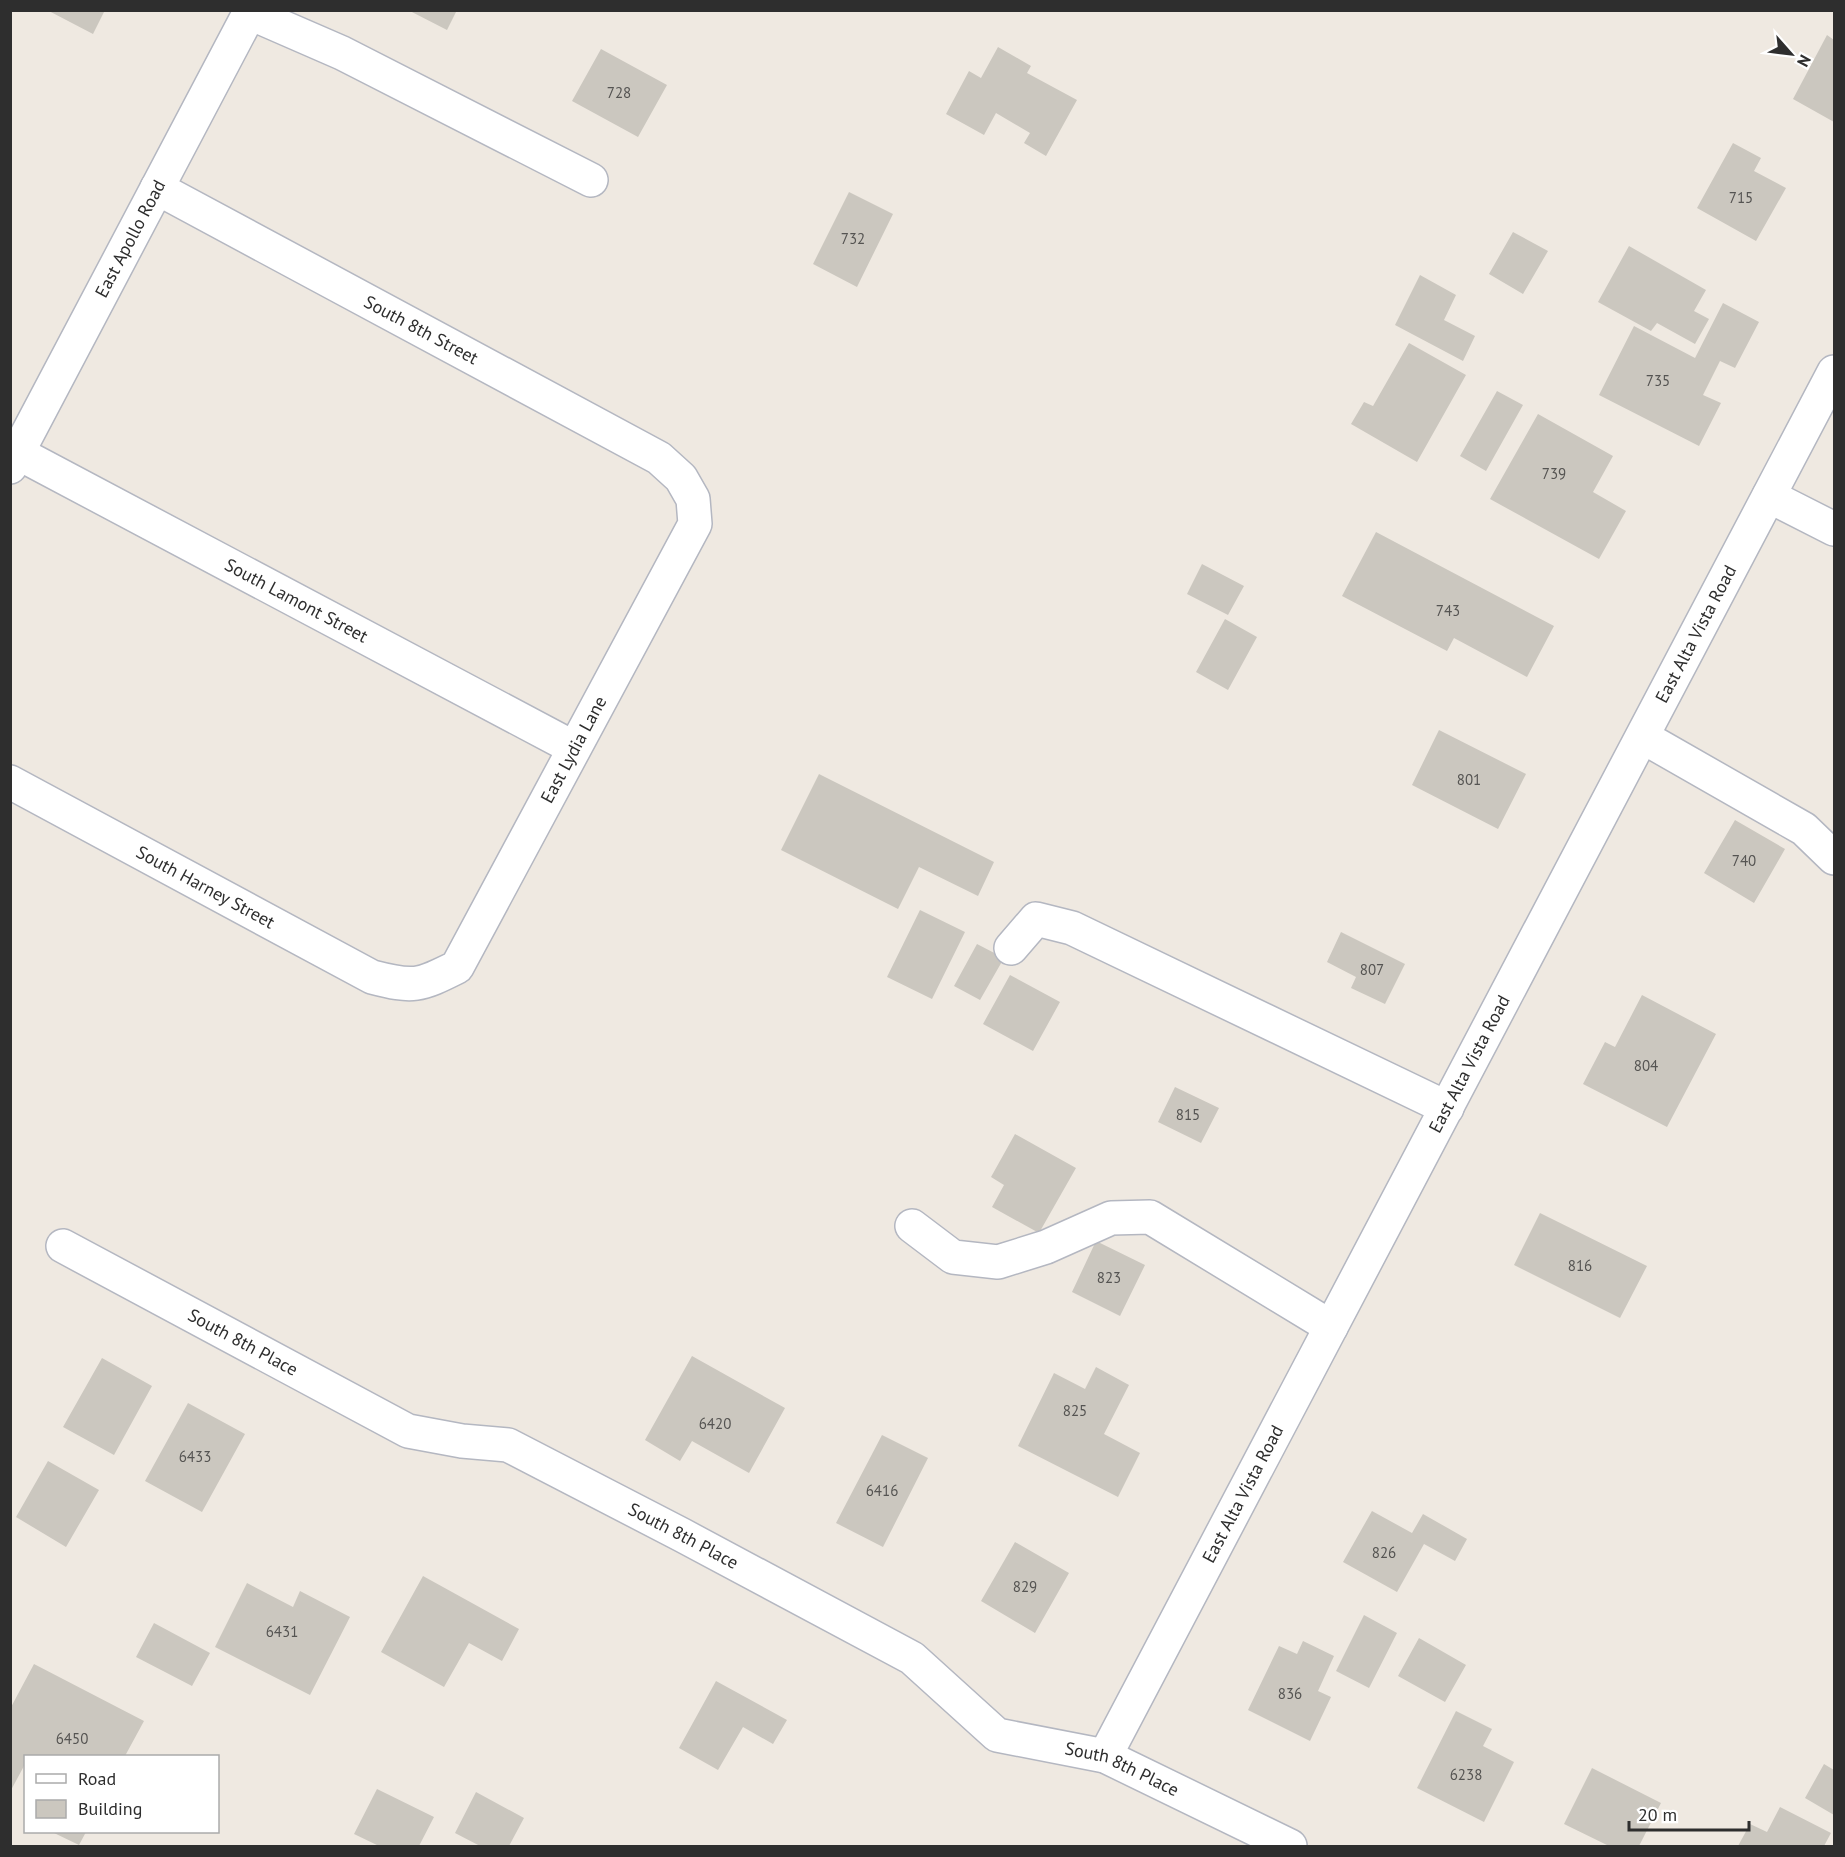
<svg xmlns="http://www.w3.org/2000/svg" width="1845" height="1857" viewBox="0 0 1845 1857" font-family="'PT Sans',sans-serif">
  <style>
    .building { fill: #cbc7bf }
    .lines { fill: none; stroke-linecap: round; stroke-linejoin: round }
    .minor-casing { stroke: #b4b7c1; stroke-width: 36 }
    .minor { stroke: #fff; stroke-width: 33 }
    .labels { text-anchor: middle; stroke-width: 4.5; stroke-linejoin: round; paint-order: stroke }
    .number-label { font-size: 15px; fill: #555452 }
    .street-label { font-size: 18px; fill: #2e2e2e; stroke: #fff }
  </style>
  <rect width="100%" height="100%" fill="#efe9e1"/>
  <path class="building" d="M47,10H105L93,34Z
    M408,10H457L447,30Z
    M1827,35L1834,40V122L1793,99Z
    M998,47L1031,66L1027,73L1077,100L1046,156L1024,143L1030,133L996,113L984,135L946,114L969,71L981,78Z
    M601,49L667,85L638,137L572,101Z
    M1733,143L1761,158L1754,171L1786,188L1756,241L1697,208Z
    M849,192L893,214L857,287L813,264Z
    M1513,232L1548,251L1523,294L1489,274Z
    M1629,246L1706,290L1694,311L1709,319L1695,344L1657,323L1651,331L1598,302Z
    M1420,275L1456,295L1444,320L1475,336L1463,361L1395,325Z
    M1723,303L1759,322L1735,368L1720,361L1703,395L1721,403L1699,446L1599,395L1634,326L1695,358Z
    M1409,343L1466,375L1417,462L1351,424L1364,402L1373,406Z
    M1497,391L1523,405L1486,471L1460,456Z
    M1538,414L1613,456L1593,492L1626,511L1599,559L1490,499Z
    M1376,532L1554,626L1527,677L1454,638L1447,651L1342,596Z
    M1202,564L1244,586L1228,615L1187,594Z
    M1225,619L1257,637L1228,690L1196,672Z
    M1439,730L1526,774L1498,829L1412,785Z
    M819,774L994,862L978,896L919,867L898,909L781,850Z
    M1735,820L1785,849L1754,903L1704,873Z
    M920,910L965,932L932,999L887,977Z
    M1341,932L1405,964L1385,1004L1351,988L1356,977L1327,962Z
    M977,944L1004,958L980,1000L954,986Z
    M1010,975L1060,1002L1033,1051L983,1024Z
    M1642,995L1716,1034L1667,1127L1583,1084L1605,1042L1615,1047Z
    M1175,1087L1219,1108L1201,1143L1158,1122Z
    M1015,1134L1076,1168L1039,1233L992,1207L1004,1185L991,1177Z
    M1540,1213L1647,1266L1620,1318L1514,1265Z
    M1096,1241L1145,1265L1120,1316L1072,1292Z
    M692,1356L785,1408L749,1473L692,1441L680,1461L645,1440Z
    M102,1358L152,1386L114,1455L63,1427Z
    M1096,1367L1129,1385L1104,1434L1140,1453L1118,1497L1018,1446L1054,1373L1085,1389Z
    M188,1403L245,1434L202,1512L145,1481Z
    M882,1435L928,1458L883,1547L836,1523Z
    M48,1461L99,1490L66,1547L16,1517Z
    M1372,1511L1412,1533L1423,1514L1467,1539L1455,1561L1424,1544L1397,1592L1343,1562Z
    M1015,1542L1069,1573L1035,1633L981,1601Z
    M423,1576L519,1629L502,1661L469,1643L444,1687L381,1652Z
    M247,1583L293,1607L300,1591L350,1617L310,1695L215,1647Z
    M1364,1615L1397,1633L1369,1688L1336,1671Z
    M154,1623L210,1653L192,1686L136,1657Z
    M1419,1638L1466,1665L1445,1702L1398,1676Z
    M1303,1641L1334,1656L1318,1691L1331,1697L1310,1741L1248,1710L1279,1646L1297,1654Z
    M34,1664L144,1721L125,1756H26V1767L24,1766L10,1792V1709Z
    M716,1681L787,1720L773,1744L743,1727L718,1770L679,1748Z
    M1456,1711L1492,1729L1483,1746L1514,1762L1484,1822L1417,1788Z
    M1824,1764L1834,1770V1815L1805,1798Z
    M1592,1768L1661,1803L1639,1846H1609L1564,1824Z
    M377,1789L434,1817L419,1846H379L354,1834Z
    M476,1792L524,1818L509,1846H480L455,1833Z
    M1780,1807L1831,1833L1824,1846H1738L1750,1824L1767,1832Z
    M52,1832H86L79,1845Z"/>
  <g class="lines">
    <defs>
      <g id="minor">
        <path d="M250,13L342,53L591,180"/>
        <path id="s1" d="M18,453L574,748"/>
        <path id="s2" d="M10,467L251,10"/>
        <path d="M1769,496L1834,529"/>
        <path d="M1643,737L1804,829L1834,858"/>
        <path id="s3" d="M10,782L372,977C414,988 419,986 457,967L695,524L693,499L681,478L659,458L157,188"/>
        <path d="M1011,948L1036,919L1072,928L1447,1108"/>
        <path d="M912,1226L953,1257L998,1262L1046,1247L1111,1218L1150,1217L1331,1327"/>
        <path id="s4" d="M63,1246L408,1431L462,1441L508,1445L682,1535L912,1658L997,1735L1105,1756L1290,1846"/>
        <path id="s5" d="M1105,1756L1834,372"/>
      </g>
    </defs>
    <use href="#minor" class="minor-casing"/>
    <use href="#minor" class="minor"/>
  </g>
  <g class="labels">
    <g class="number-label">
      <text x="619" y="98">728</text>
      <text x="1741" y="203">715</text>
      <text x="853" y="244">732</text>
      <text x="1658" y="386">735</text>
      <text x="1554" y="479">739</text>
      <text x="1448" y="616">743</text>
      <text x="1469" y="785">801</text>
      <text x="1744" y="866">740</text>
      <text x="1372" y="975">807</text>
      <text x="1646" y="1071">804</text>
      <text x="1188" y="1120">815</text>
      <text x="1580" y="1271">816</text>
      <text x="1109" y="1283">823</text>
      <text x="1075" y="1416">825</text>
      <text x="715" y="1429">6420</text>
      <text x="195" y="1462">6433</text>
      <text x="882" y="1496">6416</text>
      <text x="1384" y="1558">826</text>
      <text x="1025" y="1592">829</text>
      <text x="282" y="1637">6431</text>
      <text x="1290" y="1699">836</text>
      <text x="72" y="1744">6450</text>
      <text x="1466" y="1780">6238</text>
    </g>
    <g class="street-label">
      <text dy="6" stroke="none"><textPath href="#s2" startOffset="258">East Apollo Road</textPath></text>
      <text transform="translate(421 330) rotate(28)" y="6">South 8th Street</text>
      <text dy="6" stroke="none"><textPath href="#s1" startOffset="315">South Lamont Street</textPath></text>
      <text dy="6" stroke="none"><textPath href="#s5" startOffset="1268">East Alta Vista Road</textPath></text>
      <text dy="6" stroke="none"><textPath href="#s3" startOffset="747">East Lydia Lane</textPath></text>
      <text dy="6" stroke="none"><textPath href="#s3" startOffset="222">South Harney Street</textPath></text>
      <text dy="6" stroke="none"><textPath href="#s5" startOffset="782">East Alta Vista Road</textPath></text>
      <text dy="6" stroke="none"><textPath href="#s4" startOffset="204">South 8th Place</textPath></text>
      <text dy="6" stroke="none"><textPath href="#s5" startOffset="296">East Alta Vista Road</textPath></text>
      <text dy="6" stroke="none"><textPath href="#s4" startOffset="690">South 8th Place</textPath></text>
      <text dy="6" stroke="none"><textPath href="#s4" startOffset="1194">South 8th Place</textPath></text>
    </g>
  </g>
  <rect width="1845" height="1857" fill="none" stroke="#2e2e2e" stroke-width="24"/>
  <rect x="24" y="1755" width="195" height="78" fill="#ffffff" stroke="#ababab" stroke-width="1.5"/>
  <rect x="36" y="1774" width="30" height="9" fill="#ffffff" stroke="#ababab" stroke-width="1.5"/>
  <text x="78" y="1785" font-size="18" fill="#2e2e2e">Road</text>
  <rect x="36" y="1800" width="30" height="18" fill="#cbc7bf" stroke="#ababab" stroke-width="1.5"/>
  <text x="78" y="1815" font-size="18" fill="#2e2e2e">Building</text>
  <g transform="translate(1791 54) rotate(118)" stroke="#ffffff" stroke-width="4.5" paint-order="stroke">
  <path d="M0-4.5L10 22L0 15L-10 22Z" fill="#2e2e2e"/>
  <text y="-9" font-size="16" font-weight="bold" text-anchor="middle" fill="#2e2e2e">N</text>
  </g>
  <path d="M1629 1821v9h120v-9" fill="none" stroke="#2e2e2e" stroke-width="3"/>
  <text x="1638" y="1821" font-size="18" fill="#2e2e2e" stroke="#ffffff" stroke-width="4.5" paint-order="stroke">20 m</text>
</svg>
